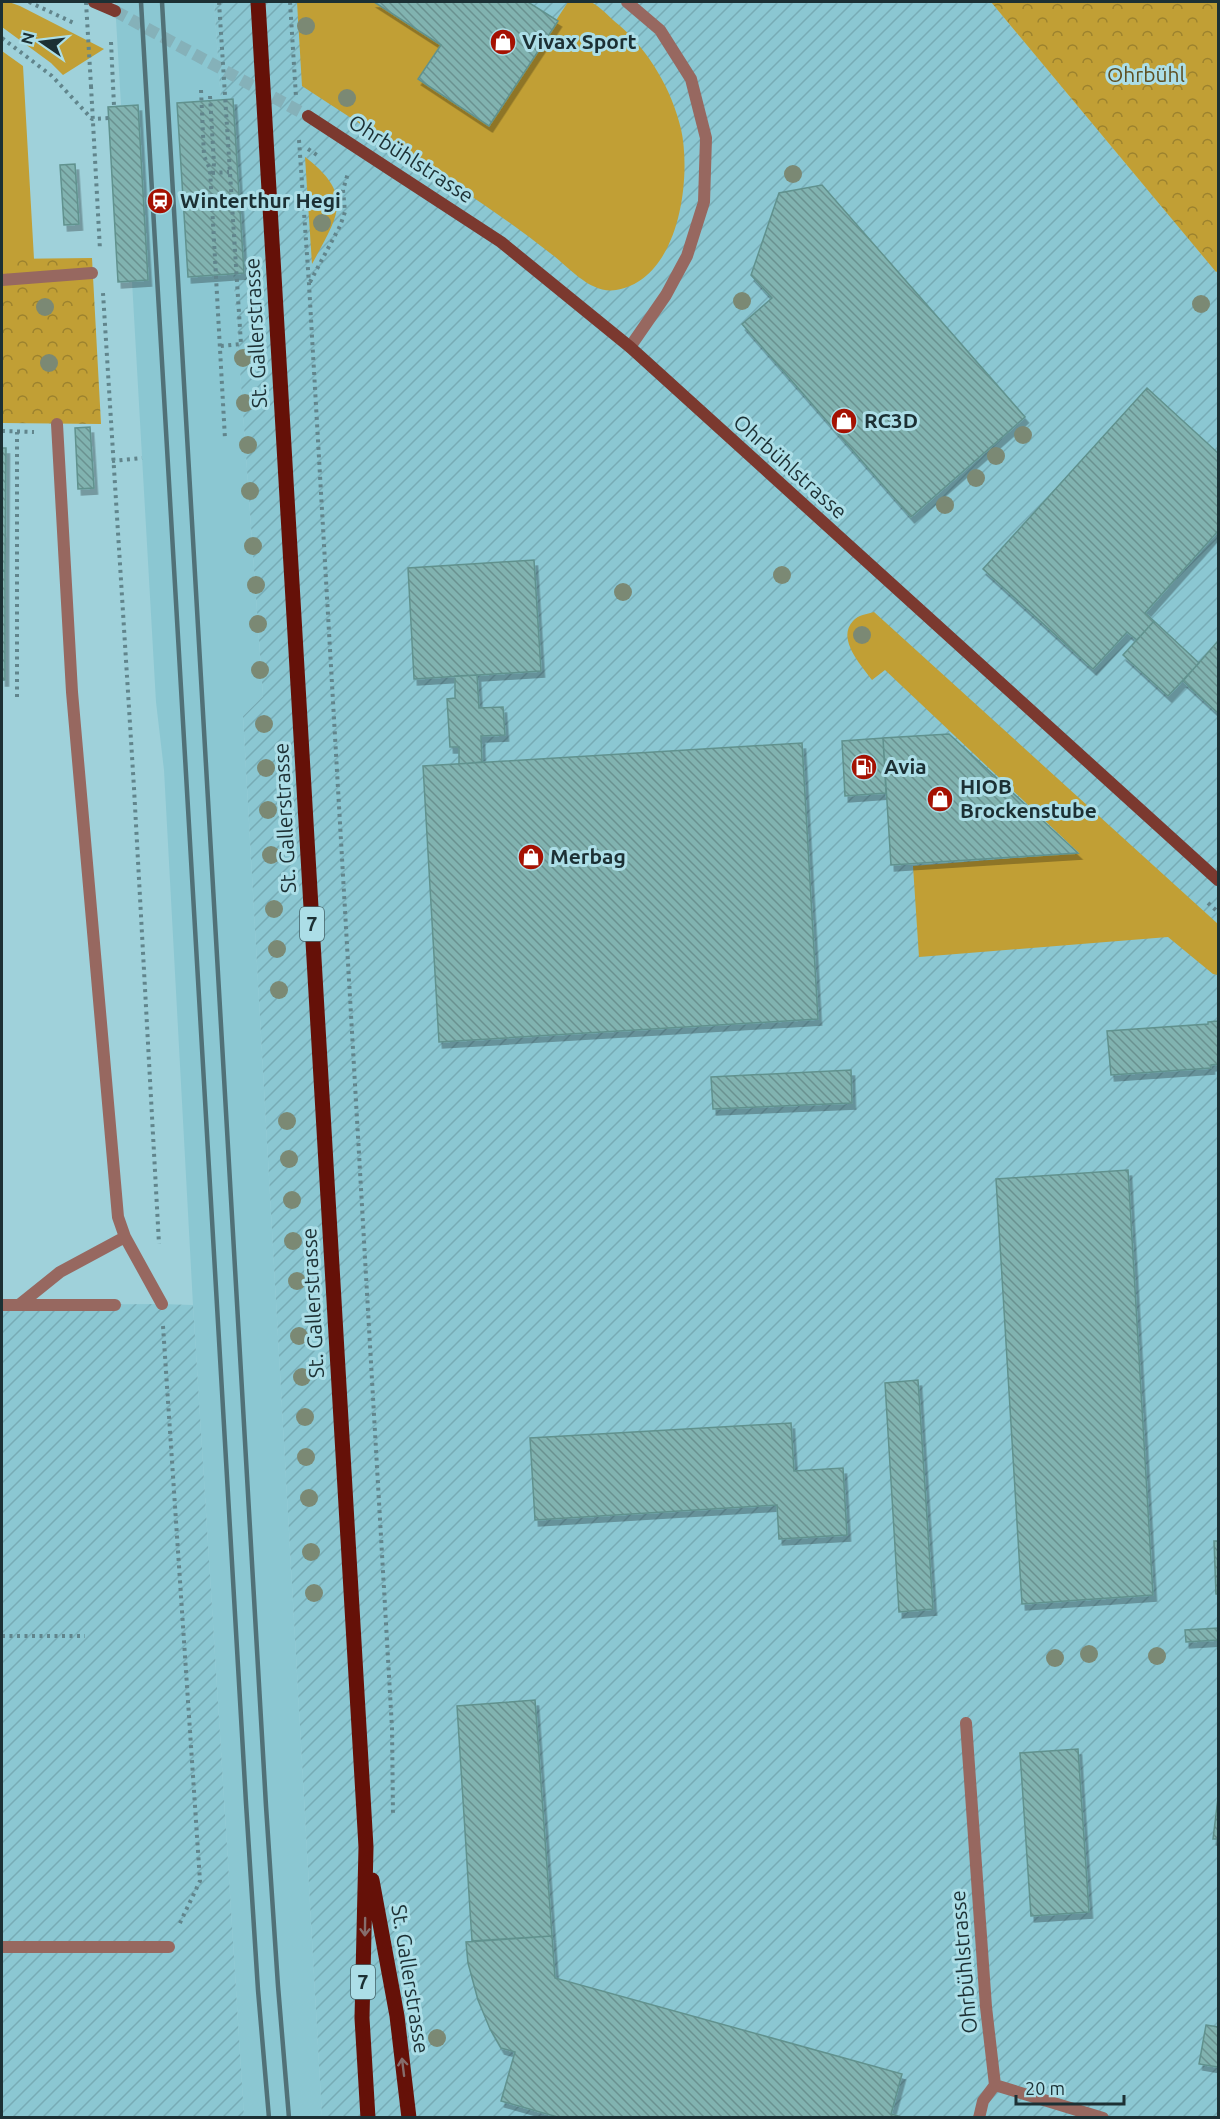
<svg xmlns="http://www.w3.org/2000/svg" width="1220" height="2119" viewBox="0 0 1220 2119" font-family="Ubuntu,sans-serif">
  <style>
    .built { fill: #8bc7d2 }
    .industrial { fill: url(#industrial-furrows) }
    .grass { fill: #c19f35 }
    .forest { fill: url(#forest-crowns) }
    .building { fill: url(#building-back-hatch); stroke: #61928e; stroke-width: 1.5; filter: url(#shadow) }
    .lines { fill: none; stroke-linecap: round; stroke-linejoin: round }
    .secondary-tunnel { stroke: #85b1b9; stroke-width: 12; stroke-dasharray: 12 6; stroke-linecap: butt }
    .path { stroke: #61858c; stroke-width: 4; stroke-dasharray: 3 4.5; stroke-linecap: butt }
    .lane { stroke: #976860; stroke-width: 12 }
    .street { stroke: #976860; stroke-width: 12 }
    .secondary { stroke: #7b392f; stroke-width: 12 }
    .primary { stroke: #651108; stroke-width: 15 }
    .rail { stroke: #517177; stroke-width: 4.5 }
    .path-bridge { stroke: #61858c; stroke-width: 4; stroke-dasharray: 3 4.5; stroke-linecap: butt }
    .tree { fill: #7b8974 }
    .oneway { stroke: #856d6c }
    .labels { text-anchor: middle; stroke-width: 6; stroke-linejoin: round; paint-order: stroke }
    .shield { fill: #acdee7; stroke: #47646a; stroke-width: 1.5 }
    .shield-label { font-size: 20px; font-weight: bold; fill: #1c3034 }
    .poi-label { font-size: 21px; font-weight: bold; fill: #1c3034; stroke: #acdee7; text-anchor: start }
    .park-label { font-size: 21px; fill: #5e4e20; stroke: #acdee7 }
    .street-label { font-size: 21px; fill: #1c3034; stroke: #acdee7 }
  </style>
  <defs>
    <pattern id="industrial-furrows" width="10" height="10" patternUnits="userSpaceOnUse" patternTransform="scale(1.5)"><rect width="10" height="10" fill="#8bc7d2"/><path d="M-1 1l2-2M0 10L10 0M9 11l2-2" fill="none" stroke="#77abb5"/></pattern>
    <pattern id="forest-crowns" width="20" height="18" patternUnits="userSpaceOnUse" patternTransform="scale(1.5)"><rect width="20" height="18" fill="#c19f35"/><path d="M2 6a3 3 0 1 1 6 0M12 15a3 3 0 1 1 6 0" fill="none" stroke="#9c822e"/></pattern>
    <pattern id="building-back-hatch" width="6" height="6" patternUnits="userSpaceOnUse" patternTransform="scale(1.5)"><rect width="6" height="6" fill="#81b3b0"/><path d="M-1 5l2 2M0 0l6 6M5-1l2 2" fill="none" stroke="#699290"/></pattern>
    <filter id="shadow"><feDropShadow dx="3.5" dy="6" stdDeviation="0" flood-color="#0004"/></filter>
  </defs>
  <rect width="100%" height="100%" fill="#9fd1da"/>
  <path class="built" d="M115,2H214L263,696L243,716L322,2117H244L193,1305L164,770L156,702L132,281L118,282L108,107L121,105Z"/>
  <path class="industrial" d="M214,2H991L1216,272L1218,271V2117H322L243,716L263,696Z
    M162,1304L193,1305L244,2117H2V1305Z"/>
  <path class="grass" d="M2,2H9L20,6L104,49L63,75L51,63L2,27Z
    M297,2H377L442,44L489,123L568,2C575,2 585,0 591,2C601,7 610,18 619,25C649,51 672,90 681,129C692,179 679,280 616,290C590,294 569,267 550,253C472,192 385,141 302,86Z
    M2,51L23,66L34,259H2Z
    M305,157C356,196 337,217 312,264Z
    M874,612L1218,924V975L1213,974L1168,937L919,957L913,866L1079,853L885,670L872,680C862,666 836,639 853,621C858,615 867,614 874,612Z"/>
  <path class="forest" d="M991,2H1218V271L1216,272Z
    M92,258L101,424L2,423V259Z"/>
  <path class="building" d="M374,2H528L558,21L489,126L418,79L441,45Z
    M233,99L244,273L188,277L177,103Z
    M138,105L148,280L118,282L108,107Z
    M75,164L79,224L64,225L60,165Z
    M822,185L1025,417L911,517L742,324L772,298L751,275L779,193Z
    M1147,388L1218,453V531L1145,613L1154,621L1137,640L1127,632L1093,669L983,569Z
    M90,427L94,488L78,489L75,428Z
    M2,448H6L5,571H2Z
    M534,560L541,671L414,679L408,568Z
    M2,571H5V680H2Z
    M1154,621L1199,663L1168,696L1123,655Z
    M1218,641V713L1183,681Z
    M477,675L479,708L503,707L505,735L481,736L482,762L459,764V747H450L447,699L455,698V676Z
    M949,734L1078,853L891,865L883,738Z
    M883,738L886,793L845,796L842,741Z
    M802,743L818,1019L439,1042L423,766Z
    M1218,1021V1064L1211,1065V1068L1111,1075L1107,1031L1208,1024V1022Z
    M851,1070L852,1103L713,1109L711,1077Z
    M1128,1170L1153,1595L1022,1604L996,1179Z
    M918,1380L933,1609L899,1612L885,1383Z
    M791,1423L794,1471L843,1468L847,1535L779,1539L777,1505L535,1520L530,1438Z
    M1214,1541H1218V1594H1216Z
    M1218,1628V1640L1186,1642L1185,1630Z
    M535,1700L552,1936L472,1941L457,1706Z
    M1078,1749L1089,1912L1031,1916L1020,1753Z
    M1218,1798V1839H1213Z
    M552,1936L555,1978L902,2074L891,2114L905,2118H561L501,2101L515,2052L501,2048L490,2029L478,2000L468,1963L466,1942Z
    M1206,2025L1218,2027V2067L1199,2064Z"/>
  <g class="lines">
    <path class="secondary-tunnel" d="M115,11L308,116"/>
    <path class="path" d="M29,2L76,24
      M219,2L241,344L220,346
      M290,2L296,97
      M2,38L52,76L92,119L109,118
      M111,42L114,106
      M91,86L100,250
      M201,90L204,156L210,169L225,439
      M210,96L214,164L212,175
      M299,140L309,284L392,1728L393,1816
      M308,149L320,157
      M212,173L229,172
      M199,205L214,204
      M310,282L340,226L345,212L343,190L348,173
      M103,293L134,788L159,1244
      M2,431L34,432
      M112,461L142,458
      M17,697V432
      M1208,903L1218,912
      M163,1326L200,1881L179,1925
      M2,1636H85"/>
    <path class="lane" d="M966,1723L986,2007L995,2085L1103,2118
      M979,2118L983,2101L995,2085"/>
    <path class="street" d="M627,2L660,30L691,79L706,138L704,202L687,256L666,295L630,347
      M2,280L92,273
      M57,424L72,692L118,1217L125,1237L162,1304
      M2,1305H115
      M19,1305L60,1272L125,1237
      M2,1947H169"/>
    <path class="secondary" d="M94,2L115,11
      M308,116L501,242L630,347L1218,880"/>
    <path class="primary" d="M258,2L366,1847L362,2018L368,2118
      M372,1880L397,2016L409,2118"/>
    <path class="rail" d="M141,2L246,1803L258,1990L269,2118
      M162,2L266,1806L278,1986L289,2118"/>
    <path class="path-bridge" d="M86,2L91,86"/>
  </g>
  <g class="tree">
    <circle cx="306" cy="26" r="9"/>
    <circle cx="347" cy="98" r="9"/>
    <circle cx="793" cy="174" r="9"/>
    <circle cx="322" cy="223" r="9"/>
    <circle cx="742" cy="301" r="9"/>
    <circle cx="1201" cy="304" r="9"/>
    <circle cx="45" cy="307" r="9"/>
    <circle cx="243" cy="358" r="9"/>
    <circle cx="49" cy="363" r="9"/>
    <circle cx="245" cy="403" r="9"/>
    <circle cx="1023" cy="435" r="9"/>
    <circle cx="248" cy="445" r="9"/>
    <circle cx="996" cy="456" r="9"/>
    <circle cx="976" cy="478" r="9"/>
    <circle cx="250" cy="491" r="9"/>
    <circle cx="945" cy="505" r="9"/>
    <circle cx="253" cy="546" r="9"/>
    <circle cx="782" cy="575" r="9"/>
    <circle cx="256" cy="585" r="9"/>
    <circle cx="623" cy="592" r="9"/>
    <circle cx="258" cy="624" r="9"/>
    <circle cx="862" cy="635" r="9"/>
    <circle cx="260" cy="670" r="9"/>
    <circle cx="264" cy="724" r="9"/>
    <circle cx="266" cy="768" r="9"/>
    <circle cx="268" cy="810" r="9"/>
    <circle cx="271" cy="855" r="9"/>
    <circle cx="274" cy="909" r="9"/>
    <circle cx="277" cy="949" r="9"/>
    <circle cx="279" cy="990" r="9"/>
    <circle cx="287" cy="1121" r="9"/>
    <circle cx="289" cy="1159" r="9"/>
    <circle cx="292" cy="1200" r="9"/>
    <circle cx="293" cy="1241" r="9"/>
    <circle cx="297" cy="1281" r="9"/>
    <circle cx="299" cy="1336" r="9"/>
    <circle cx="302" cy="1377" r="9"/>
    <circle cx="305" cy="1417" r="9"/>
    <circle cx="306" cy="1457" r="9"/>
    <circle cx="309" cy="1498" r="9"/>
    <circle cx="311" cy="1552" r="9"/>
    <circle cx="314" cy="1593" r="9"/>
    <circle cx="1089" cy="1654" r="9"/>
    <circle cx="1157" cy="1656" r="9"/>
    <circle cx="1055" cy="1658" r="9"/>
    <circle cx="437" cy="2038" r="9"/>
  </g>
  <defs><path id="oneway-shaft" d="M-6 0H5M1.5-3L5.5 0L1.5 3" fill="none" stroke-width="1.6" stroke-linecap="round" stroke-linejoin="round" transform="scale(1.5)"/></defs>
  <g class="oneway">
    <use href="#oneway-shaft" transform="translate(365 1927) rotate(91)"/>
    <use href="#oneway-shaft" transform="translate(403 2067) rotate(-97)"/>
  </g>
  <defs>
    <symbol id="shop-disc" viewBox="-11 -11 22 22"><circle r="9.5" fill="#a51102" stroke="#acdee7"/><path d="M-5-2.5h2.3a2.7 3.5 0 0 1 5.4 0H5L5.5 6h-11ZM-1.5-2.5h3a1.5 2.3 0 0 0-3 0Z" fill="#fff"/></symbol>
    <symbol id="station-disc" viewBox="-11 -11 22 22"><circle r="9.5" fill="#a51102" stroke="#acdee7"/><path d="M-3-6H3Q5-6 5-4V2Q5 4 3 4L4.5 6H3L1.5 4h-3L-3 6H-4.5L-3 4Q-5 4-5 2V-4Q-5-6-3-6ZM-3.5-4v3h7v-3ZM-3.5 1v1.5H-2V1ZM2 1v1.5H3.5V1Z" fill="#fff"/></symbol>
    <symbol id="fuel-disc" viewBox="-11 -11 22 22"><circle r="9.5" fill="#a51102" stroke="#acdee7"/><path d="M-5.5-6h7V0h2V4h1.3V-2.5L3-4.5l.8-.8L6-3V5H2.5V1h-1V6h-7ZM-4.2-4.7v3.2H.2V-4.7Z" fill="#fff"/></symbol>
  </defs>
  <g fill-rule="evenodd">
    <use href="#shop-disc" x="488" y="27" width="30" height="30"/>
    <use href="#station-disc" x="145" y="186" width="30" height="30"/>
    <use href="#shop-disc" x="829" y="406" width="30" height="30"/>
    <use href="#fuel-disc" x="849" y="752" width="30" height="30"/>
    <use href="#shop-disc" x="925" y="784" width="30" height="30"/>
    <use href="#shop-disc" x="516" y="842" width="30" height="30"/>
  </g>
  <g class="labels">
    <g class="shield">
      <rect x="300" y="907" width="24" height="34" rx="4.5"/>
      <rect x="351" y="1965" width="24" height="34" rx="4.5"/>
    </g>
    <g class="shield-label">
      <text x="312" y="931">7</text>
      <text x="363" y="1989">7</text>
    </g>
    <g class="poi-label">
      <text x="522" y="49">Vivax Sport</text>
      <text x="180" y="208">Winterthur Hegi</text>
      <text x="864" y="428">RC3D</text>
      <text x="884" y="774">Avia</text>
      <text x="960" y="794">HIOB<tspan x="960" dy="24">Brockenstube</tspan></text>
      <text x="550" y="864">Merbag</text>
    </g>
    <g class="park-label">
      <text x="1146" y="82">Ohrbühl</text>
    </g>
    <g class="street-label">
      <text transform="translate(411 159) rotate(33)" y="7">Ohrbühlstrasse</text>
      <text transform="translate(256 333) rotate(-93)" y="7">St. Gallerstrasse</text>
      <text transform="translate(790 467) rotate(42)" y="7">Ohrbühlstrasse</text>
      <text transform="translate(285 818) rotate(-93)" y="7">St. Gallerstrasse</text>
      <text transform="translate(313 1303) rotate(-93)" y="7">St. Gallerstrasse</text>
      <text transform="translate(964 1962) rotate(-95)" y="7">Ohrbühlstrasse</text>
      <text transform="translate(410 1979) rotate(81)" y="7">St. Gallerstrasse</text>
    </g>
  </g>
  <rect width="1220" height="2119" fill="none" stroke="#1c3034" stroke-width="6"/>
  <g transform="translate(42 42) rotate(284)" stroke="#acdee7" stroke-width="4.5" paint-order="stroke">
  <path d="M0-4.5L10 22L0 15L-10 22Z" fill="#1c3034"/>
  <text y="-9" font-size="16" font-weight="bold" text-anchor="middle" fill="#1c3034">N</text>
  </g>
  <path d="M1016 2095v9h108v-9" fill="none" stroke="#1c3034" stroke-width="3"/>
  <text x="1025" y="2095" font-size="18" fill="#1c3034" stroke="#acdee7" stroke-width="4.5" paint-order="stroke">20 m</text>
</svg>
